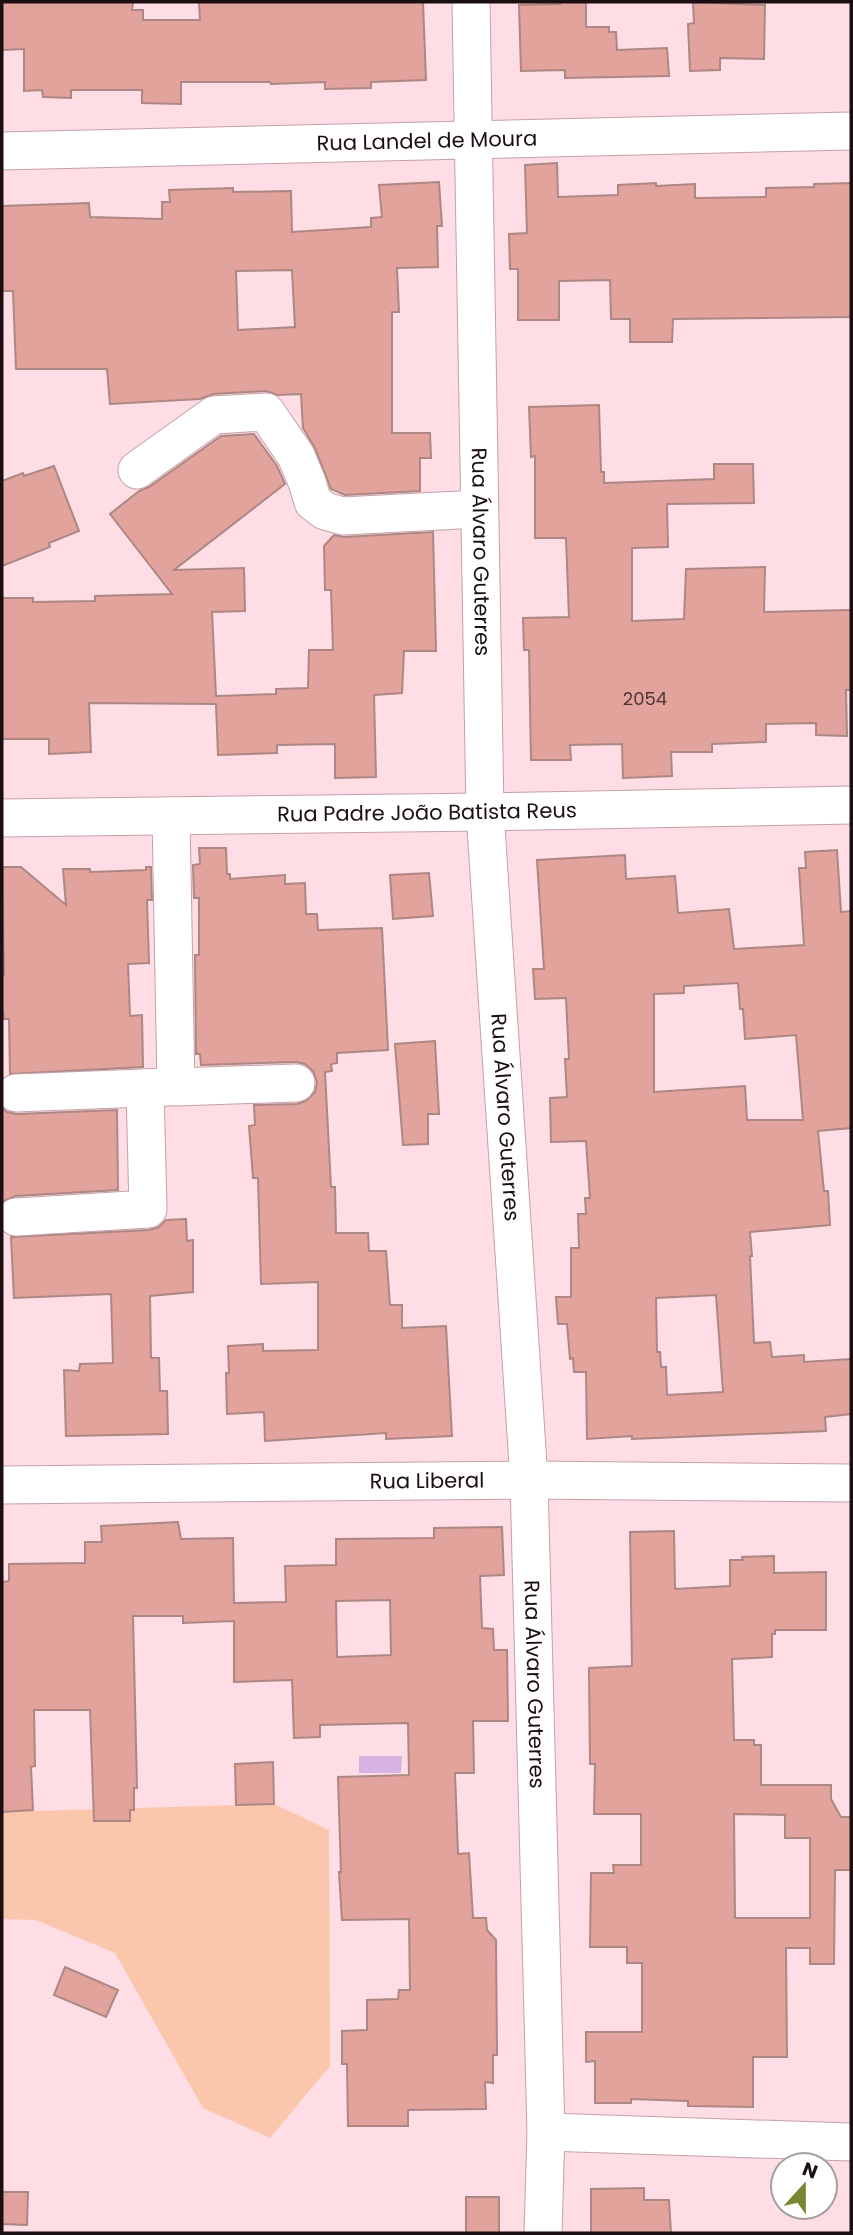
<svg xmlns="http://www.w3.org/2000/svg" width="853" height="2235" viewBox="0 0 853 2235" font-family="Poppins,sans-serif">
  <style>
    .green { fill: #fac7ad }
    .water { fill: #d7b3e3 }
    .building { fill: #e3a39d; stroke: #ad8783; stroke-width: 2; fill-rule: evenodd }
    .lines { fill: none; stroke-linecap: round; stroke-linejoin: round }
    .minor-casing { stroke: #c7a0a9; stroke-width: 39 }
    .minor { stroke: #fff; stroke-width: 37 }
    .labels { text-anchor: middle; stroke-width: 6; stroke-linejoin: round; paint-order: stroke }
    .number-label { font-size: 18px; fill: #4e3435 }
    .street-label { font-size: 21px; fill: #1c0f12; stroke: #fff }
  </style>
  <rect width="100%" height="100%" fill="#fedde4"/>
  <path class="green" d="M274,1804L329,1830L330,2066L270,2138L203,2108L115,1953L36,1920L2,1919V1812Z"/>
  <path class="water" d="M359,1756H402L401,1773H359Z"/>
  <path class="building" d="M2,2H133L132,10H143V20H200L199,2H423L426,80L371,82V88L325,89V82L271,84L270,82H181V104L142,103V90H71V98L43,97L42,90L24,91V49L2,50Z
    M560,2H586V27H609V32H616L617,50L667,48L669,76L565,78V70L521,71L519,5L560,4Z
    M693,2L765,5L764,59L720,58V70L690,71L688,24L694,23Z
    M557,163L558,197L618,195V185L656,183V186L695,184V198L766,197V188L814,187V184L851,183V317L673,319L672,342H630V319H611L610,280L559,281V320H518V269H510L509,234L527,233L525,165Z
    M439,182L442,226H437L438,267L397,268L399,312H392V433H430L431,458H420V491L345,495L331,489L315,448L303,428L301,394L278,395L265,391L213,394L200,399L110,404L107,369H16L13,291H2V206L89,203L90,217L162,219V202H170L169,190L233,188V192L291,191L292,232L371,227V218L382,217L379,185ZM292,270L295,327L238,330L236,271Z
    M599,405L601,472H604V483L714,479V464H753L754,503L667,504L668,547L632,548V621L684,619L686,569L765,567L764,612L851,610V690H846L847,736L816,735V723L766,724V742L712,744V752H671L672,776L623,778L622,744L570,745L571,760H531L529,650H524L523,618L569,617L566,538H535V456L531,457L529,407Z
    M254,434L277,466L285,484L174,570L244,568L245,611L212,612L216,696L276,694V689L308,688L309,650H333L331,590H325L324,546L334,535L344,537L433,532L436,651H404L402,693L374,695L376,777L335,778V744L277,745V753L218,755L216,704L89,703L91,752L49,754V739H2V598H33V602L95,601V596L172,594L110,514L139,491L149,487L221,436Z
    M54,466L79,531L49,543L50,547L2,566V481L23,473L24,476Z
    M199,848H226L227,874H230V879L285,875V884L305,883L306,914H317L318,930L382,928L388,1050L337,1053V1063L331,1064L332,1071L325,1072L331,1187H335L336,1233H368L369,1251H386L390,1305H402V1328L446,1326L452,1436L386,1439V1433L265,1441L264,1412L227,1414L226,1373H229L228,1346L263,1344V1351L318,1350V1282L261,1284L258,1178H253L249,1126L255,1125L254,1105L297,1104L306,1101L315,1092L317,1082L313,1071L305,1064L296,1062L201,1065L200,1054H196L195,955H199V898H194L193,865L200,864Z
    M837,850L841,912L851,911V1128L818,1131L824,1191H828L830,1225L750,1232L752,1256H750L754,1343L770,1342L772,1357L804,1355V1362L851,1359V1414L825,1417L826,1431L632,1439V1436L587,1439L586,1372H574L573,1358L570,1359L567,1324H558L556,1297H571V1248H579L578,1214H586L585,1198H590L586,1141L551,1142L550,1098L567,1097L565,1059H569L566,998L535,999L533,969H544L537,860L625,855L626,879L675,876L678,913L729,909L734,949L804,945L799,868H806L805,852ZM738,983L740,1009H743L745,1039L796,1035L803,1120H747L745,1086L654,1092V994L684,993V986ZM716,1295L723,1392L667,1395L666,1367H661L660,1352H657L656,1298Z
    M2,867H21L66,905L63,869H90V872L120,871L146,870V867H151L152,900H147L149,963L128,964L130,1016L142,1015L143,1067L10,1074L9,1019H4L2,1005V975H4Z
    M429,873L433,916L393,919L390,875Z
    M435,1041L439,1114H428V1144L403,1145L395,1044Z
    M2,1108L7,1112L17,1114L117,1110L118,1190L15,1196L2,1202Z
    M186,1219L187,1241L193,1240V1292L150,1296L151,1358H159L160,1391H167L168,1434L66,1436L64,1370L79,1371L80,1364L113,1363L111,1294L14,1298L11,1237L149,1230L159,1227L166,1220Z
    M178,1522L181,1539L233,1538L234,1603L286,1602L285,1566L336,1565V1539L434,1538V1528L502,1527L504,1575L480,1576L482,1628L493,1629L494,1650H507L508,1721H473L474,1773H455L458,1854L469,1853L473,1918H486L487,1930L496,1940L497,2055H493V2083L485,2082L486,2109L408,2110V2126H348L347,2064H342V2031L367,2030V2000L398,1999L399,1990H410L409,1919L342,1920L339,1872H341L338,1777L409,1775L408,1723L320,1725V1737L294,1738L292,1680L234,1682V1621L183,1623V1616H133L137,1788H134V1810H130V1821H94L90,1710H34L35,1766L31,1767L33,1810L2,1812V1582L9,1581V1564L85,1563V1542H102L101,1526ZM390,1600L391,1655L337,1657L336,1601Z
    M674,1531L675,1589L730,1586V1560H743L742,1557L774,1556V1573L826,1572V1630H775V1634H772V1657L732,1659L734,1740H754V1745H761V1785H831V1799L841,1817H851V1870H835L834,1964H810V1948H786L787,2057H753V2107L688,2106V2101L631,2099V2103H595V2061L586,2062V2032H642V1963H627V1947H590L591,1873H614L613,1865H641V1814H594L595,1764H590L589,1668L632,1666L630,1532ZM734,1814L785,1815V1838H810V1918H735Z
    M273,1762L274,1804L236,1805L235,1764Z
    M65,1967L118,1990L106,2017L54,1995Z
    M644,2188V2200H669L671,2233H591V2189Z
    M2,2192H28L27,2225L2,2224Z
    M466,2197H499V2233H466Z"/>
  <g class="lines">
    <defs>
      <g id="minor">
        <path id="s1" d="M471,2L485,812L529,1480L546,2132L543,2233"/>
        <path id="s2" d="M2,151L851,131"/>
        <path d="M137,470L214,415L266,412L296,456L307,482L313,502L325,511L343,516L479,509"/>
        <path d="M171,816L176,1087L296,1083"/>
        <path id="s3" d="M2,818L485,812L851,805"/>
        <path d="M16,1093L168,1087"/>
        <path d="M16,1217L148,1209L145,1088"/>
        <path id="s4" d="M2,1485L529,1480L851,1483"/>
        <path d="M546,2132L851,2142"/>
      </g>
    </defs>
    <use href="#minor" class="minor-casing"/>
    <use href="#minor" class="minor"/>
  </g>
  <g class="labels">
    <g class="number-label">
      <text x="645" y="705">2054</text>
    </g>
    <g class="street-label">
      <text dy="7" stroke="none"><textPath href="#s2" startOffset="425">Rua Landel de Moura</textPath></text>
      <text dy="7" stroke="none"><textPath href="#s1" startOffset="550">Rua Álvaro Guterres</textPath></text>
      <text dy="7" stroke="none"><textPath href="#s3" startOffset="425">Rua Padre João Batista Reus</textPath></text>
      <text dy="7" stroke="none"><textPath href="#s1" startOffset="1116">Rua Álvaro Guterres</textPath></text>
      <text dy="7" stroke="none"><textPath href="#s4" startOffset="425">Rua Liberal</textPath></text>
      <text dy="7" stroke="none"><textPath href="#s1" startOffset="1684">Rua Álvaro Guterres</textPath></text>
    </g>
  </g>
  <rect width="853" height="2235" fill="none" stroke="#1c0f12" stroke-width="7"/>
  <g transform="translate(804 2186) rotate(21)"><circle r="33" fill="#ffffff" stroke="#a49fa0" stroke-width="2"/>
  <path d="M0-5L12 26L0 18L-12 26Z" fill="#7c8531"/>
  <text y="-10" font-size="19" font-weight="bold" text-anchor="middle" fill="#1c0f12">N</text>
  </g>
</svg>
